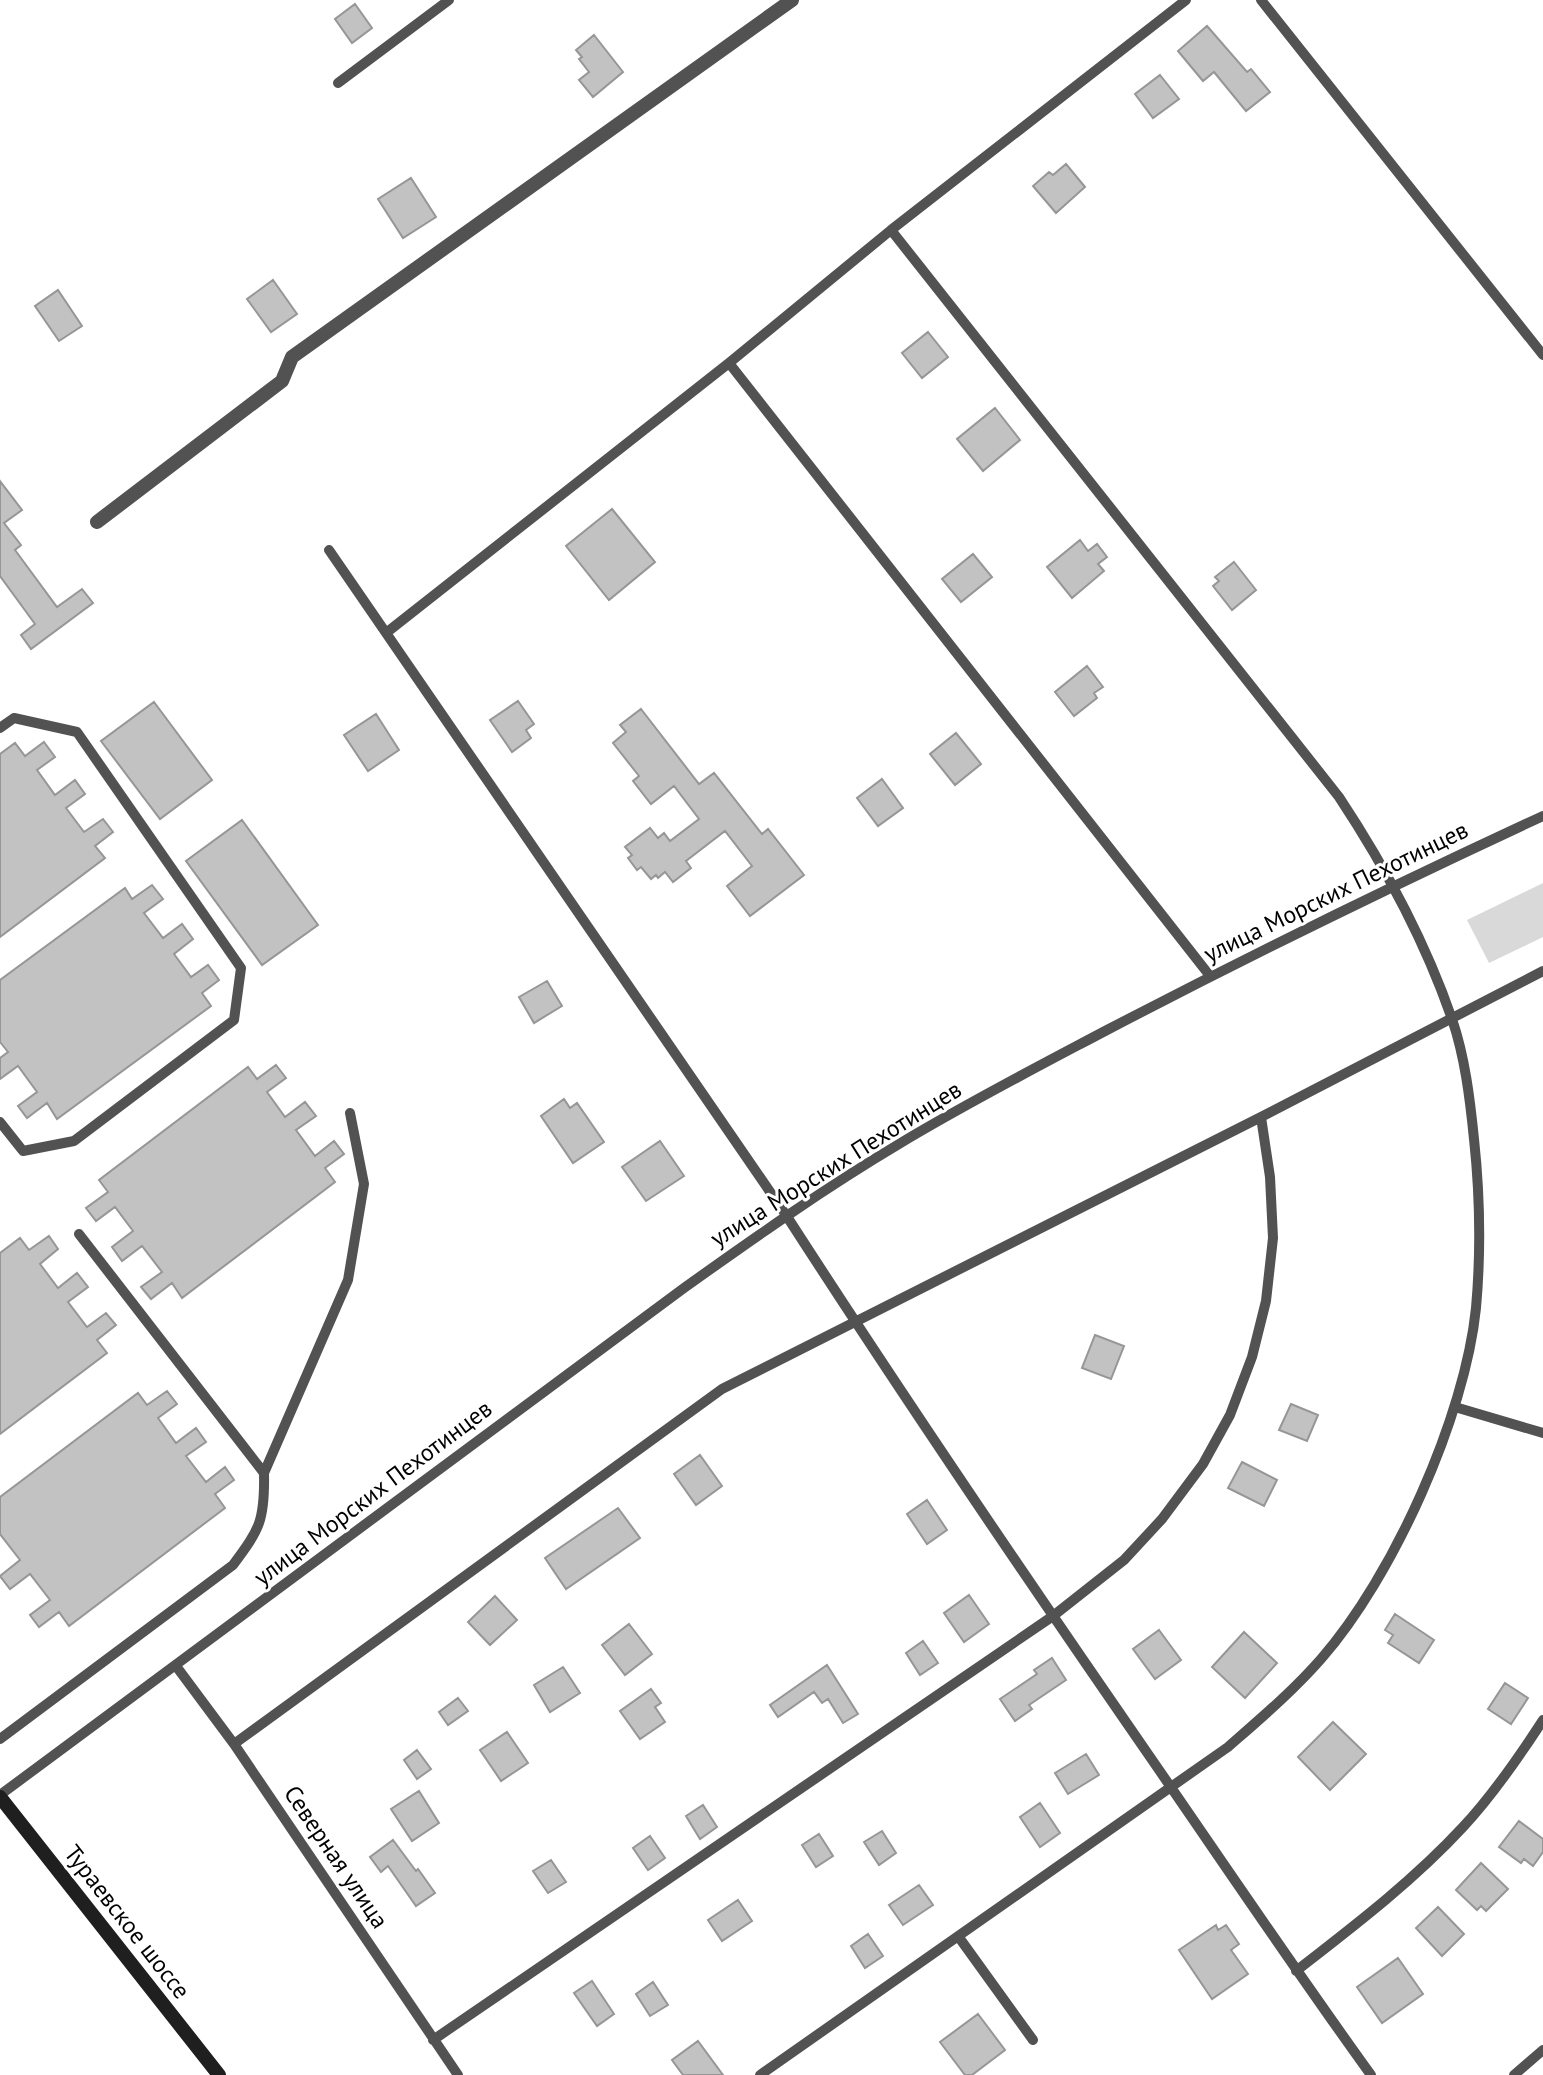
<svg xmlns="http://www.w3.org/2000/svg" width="1543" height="2075" viewBox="0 0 1543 2075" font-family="'PT Sans',sans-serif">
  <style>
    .green { fill: #d9d9d9 }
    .building { fill: #c2c2c2; stroke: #969696; stroke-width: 2 }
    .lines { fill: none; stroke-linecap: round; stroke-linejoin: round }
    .service { stroke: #525252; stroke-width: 10 }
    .minor { stroke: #525252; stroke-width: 14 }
    .secondary { stroke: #1f1f1f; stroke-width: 14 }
    .labels { text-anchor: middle; stroke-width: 6; stroke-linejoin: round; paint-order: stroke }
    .street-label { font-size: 24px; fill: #000; stroke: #fff }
  </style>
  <rect width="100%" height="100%" fill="#fff"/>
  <path class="green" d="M1543,883V937L1489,963L1467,920Z"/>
  <path class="building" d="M355,4L372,28L352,43L335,19Z
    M1207,26L1247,72L1251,69L1270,92L1246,111L1214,72L1203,81L1178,51Z
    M594,35L623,72L593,97L579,80L589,72L579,59L582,57L576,50Z
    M1160,75L1179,99L1153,118L1135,94Z
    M1066,164L1085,187L1056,213L1033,186L1049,172L1053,175Z
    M411,178L436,217L403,238L378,199Z
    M273,280L297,314L271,332L247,299Z
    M58,290L82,326L59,341L35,306Z
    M928,332L948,357L922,378L902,353Z
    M995,408L1020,440L983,471L957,439Z
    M0,481L22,510L4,523L21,545L15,550L57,607L82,589L93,603L31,649L21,635L35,624L0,576Z
    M612,509L655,562L609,600L566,546Z
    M1080,540L1088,551L1097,544L1107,557L1098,564L1104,571L1072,598L1047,567Z
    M973,554L992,577L961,602L942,579Z
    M1234,562L1256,590L1232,610L1213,586L1219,581L1215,577Z
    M1087,666L1103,687L1094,693L1097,698L1074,716L1055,692Z
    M518,701L534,724L526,730L531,738L512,752L490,720Z
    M154,702L212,780L160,819L101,741Z
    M641,709L699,784L714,773L762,834L768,829L804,875L750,916L727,886L752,866L725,831L686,861L691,868L673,882L665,872L658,878L656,875L651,879L641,867L637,870L628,858L632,855L625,847L650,828L658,838L664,833L670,841L699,819L674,786L651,804L633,781L639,776L613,743L626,732L620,725Z
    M376,714L399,750L368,771L344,735Z
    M956,733L981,764L955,785L930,754Z
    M44,742L55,757L37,770L55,795L75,780L85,794L66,808L84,832L103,819L113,832L95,846L105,858L0,937V754L15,743L25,756Z
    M882,779L903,808L878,826L857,798Z
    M242,820L318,925L262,965L186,861Z
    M152,885L163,899L144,913L163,938L182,924L193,939L174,954L191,977L208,965L219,980L202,993L211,1006L57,1119L47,1103L27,1118L18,1106L37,1092L18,1066L0,1079V1058L8,1052L0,1042V980L125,888L132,899Z
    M547,981L562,1006L534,1023L519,997Z
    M276,1065L286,1078L267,1092L285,1117L305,1102L316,1116L296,1130L315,1156L334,1141L344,1154L325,1168L335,1182L182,1298L172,1283L151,1299L141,1287L162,1272L142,1246L122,1261L112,1247L133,1231L115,1207L96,1221L86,1208L108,1192L99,1180L248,1067L257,1079Z
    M564,1099L570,1108L577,1103L604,1142L573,1163L541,1116Z
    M660,1141L684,1176L646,1201L622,1167Z
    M49,1236L58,1249L40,1264L58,1288L77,1273L88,1287L68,1302L87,1327L106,1313L116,1325L97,1340L107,1353L0,1434V1253L20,1238L29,1250Z
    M1095,1335L1124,1346L1111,1379L1082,1368Z
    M167,1391L177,1404L158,1418L176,1443L196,1428L206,1442L186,1456L206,1482L225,1467L234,1480L215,1494L225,1508L69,1626L59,1612L39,1627L30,1615L50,1600L30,1574L10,1589L0,1576L20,1560L0,1534V1497L138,1393L147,1405Z
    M1291,1404L1318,1415L1307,1441L1279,1430Z
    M700,1455L722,1486L696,1505L674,1474Z
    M1242,1462L1277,1480L1264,1506L1228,1488Z
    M927,1500L947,1530L927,1544L907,1514Z
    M618,1508L640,1538L566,1589L545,1558Z
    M969,1595L989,1624L964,1642L944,1613Z
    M495,1596L517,1620L490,1645L468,1622Z
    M1395,1614L1434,1640L1419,1663L1388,1643L1393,1635L1385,1630Z
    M629,1624L652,1654L625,1675L602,1645Z
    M1159,1630L1181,1660L1155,1679L1133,1649Z
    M1244,1632L1277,1663L1245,1698L1212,1667Z
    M923,1641L938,1663L920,1675L906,1653Z
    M1052,1658L1066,1680L1029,1705L1032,1709L1015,1721L1000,1699L1037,1674L1034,1670Z
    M827,1665L858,1714L843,1723L828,1699L822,1703L814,1692L778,1717L770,1705Z
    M563,1667L580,1693L550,1712L534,1685Z
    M1505,1683L1528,1698L1511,1724L1488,1709Z
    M651,1689L661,1703L655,1707L665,1722L640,1739L620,1711Z
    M458,1698L468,1711L448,1725L439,1712Z
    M1333,1722L1366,1754L1330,1790L1298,1757Z
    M507,1732L528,1763L501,1781L480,1750Z
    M417,1750L431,1769L417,1779L404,1760Z
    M1086,1754L1099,1775L1068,1794L1055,1773Z
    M419,1791L439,1823L412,1841L391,1809Z
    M1040,1803L1060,1833L1040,1847L1020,1817Z
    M703,1805L717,1827L700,1839L686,1816Z
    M1519,1821L1543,1839V1852L1533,1866L1524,1859L1521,1863L1499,1847Z
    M882,1831L896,1853L879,1865L864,1842Z
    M819,1834L833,1856L816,1867L802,1845Z
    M650,1836L665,1858L648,1870L633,1848Z
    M393,1840L416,1871L418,1869L435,1893L416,1906L388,1866L381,1872L370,1857Z
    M551,1860L566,1882L548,1893L533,1871Z
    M1481,1863L1508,1889L1486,1911L1481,1906L1477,1910L1456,1890Z
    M919,1885L933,1905L903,1925L889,1905Z
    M738,1900L752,1921L722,1941L708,1920Z
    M1438,1907L1464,1934L1442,1956L1416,1928Z
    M1216,1925L1218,1930L1226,1925L1239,1944L1231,1950L1248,1974L1212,1999L1179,1950Z
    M868,1934L883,1956L865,1968L851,1946Z
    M1398,1958L1423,1994L1382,2023L1357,1987Z
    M592,1981L614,2014L597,2026L574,1993Z
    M653,1982L668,2005L650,2016L636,1994Z
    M978,2014L1005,2050L972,2075H965L940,2042Z
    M698,2041L723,2075H683L672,2060Z"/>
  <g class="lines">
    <path class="service" d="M1261,0L1543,355
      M338,83L449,0
      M729,363L1210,976
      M329,550L786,1215C906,1401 1031,1585 1157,1767C1228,1870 1298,1974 1371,2075
      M386,633L729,363L891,230L1186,0
      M0,728L14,718L77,732L241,968L234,1020L74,1141L23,1151L0,1122
      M1455,1407L1543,1433
      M264,1473L348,1280L364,1184L350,1113
      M176,1666L234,1744L458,2075
      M0,1739L233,1565C260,1529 265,1520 264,1473L79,1234
      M234,1744L722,1389L1261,1117L1543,971
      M0,1795L684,1288C754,1238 825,1188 899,1144C967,1103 1037,1067 1107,1030C1251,955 1396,884 1543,816
      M958,1936L1033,2040
      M1296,1971C1354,1926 1413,1881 1463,1827C1493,1795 1519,1757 1543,1720
      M433,2040L1053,1616L1124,1560L1162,1519L1203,1464L1230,1415L1252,1357L1266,1301L1273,1238L1270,1177L1261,1117
      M760,2075L1228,1747C1260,1719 1293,1691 1321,1659C1393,1577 1465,1417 1476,1308C1481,1252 1480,1195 1474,1139C1470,1099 1465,1057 1452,1019C1425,941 1384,865 1339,797L891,230
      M1514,2075L1543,2050"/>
    <path class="minor" d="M97,522L282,381L292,357L792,0"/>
    <path class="secondary" d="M0,1797L219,2075"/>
  </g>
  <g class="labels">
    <g class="street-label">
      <text transform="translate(1336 892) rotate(-26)" y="8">улица Морских Пехотинцев</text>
      <text transform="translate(836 1164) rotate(-32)" y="8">улица Морских Пехотинцев</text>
      <text transform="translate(373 1493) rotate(-37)" y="8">улица Морских Пехотинцев</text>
      <text transform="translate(336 1857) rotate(56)" y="8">Северная улица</text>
      <text transform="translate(127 1922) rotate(52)" y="8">Тураевское шоссе</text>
    </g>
  </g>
</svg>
